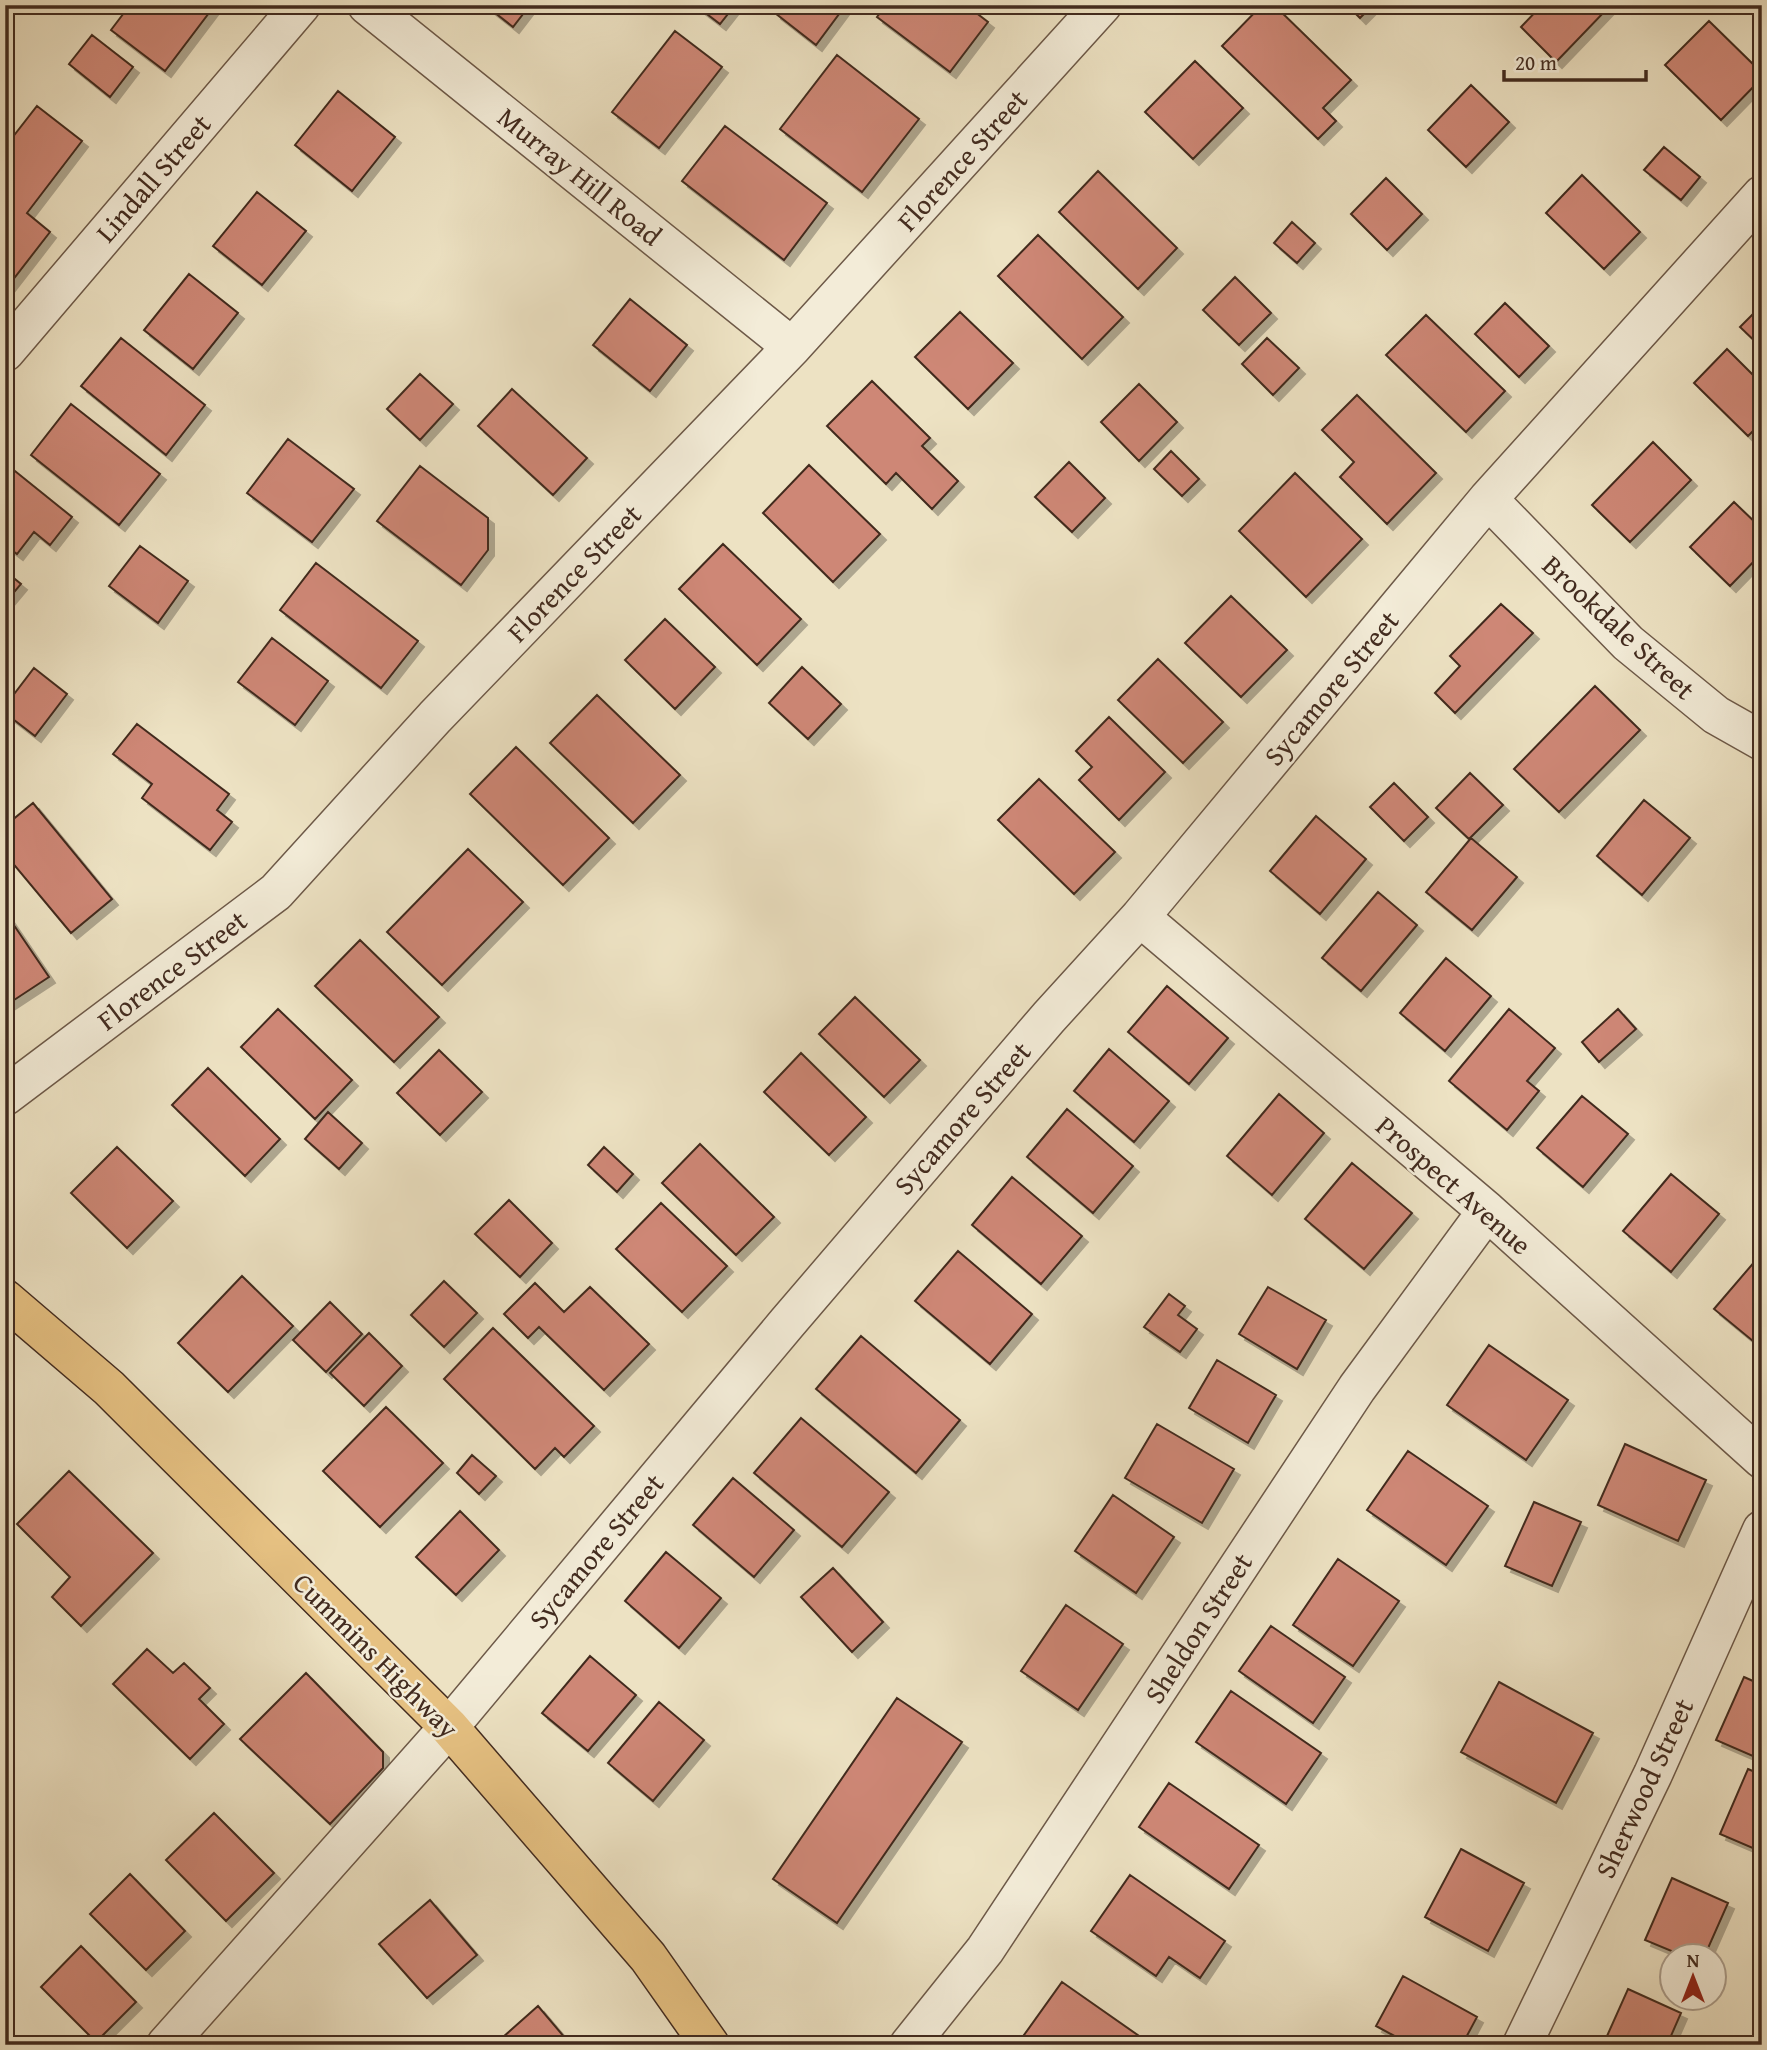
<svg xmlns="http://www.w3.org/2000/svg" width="1767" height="2050" viewBox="0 0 1767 2050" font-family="'Gentium Book Plus',serif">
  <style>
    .building { fill: #ce8776; stroke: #422b1f; stroke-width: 2; filter: url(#shadow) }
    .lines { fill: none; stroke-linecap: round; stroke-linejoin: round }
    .minor-casing { stroke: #6d5948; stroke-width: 41 }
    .major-casing { stroke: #422b1f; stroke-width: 41 }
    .minor { stroke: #f3ecd8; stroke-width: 38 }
    .major { stroke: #e6c182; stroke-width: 38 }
    .labels { text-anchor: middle; stroke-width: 5; stroke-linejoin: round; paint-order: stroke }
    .street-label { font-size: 28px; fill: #422b1f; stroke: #f3ecd8 }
  </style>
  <defs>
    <filter id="shadow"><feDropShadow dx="6" dy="6" stdDeviation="0" flood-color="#0004"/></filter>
  </defs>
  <rect width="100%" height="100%" fill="#ede2c3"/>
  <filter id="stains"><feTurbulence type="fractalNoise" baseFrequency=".00286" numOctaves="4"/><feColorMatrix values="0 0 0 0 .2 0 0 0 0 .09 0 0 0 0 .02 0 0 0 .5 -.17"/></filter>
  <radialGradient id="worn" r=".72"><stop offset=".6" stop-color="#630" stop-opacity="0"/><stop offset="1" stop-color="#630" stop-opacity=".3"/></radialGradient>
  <path class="building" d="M130,5H215L165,71L111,30Z
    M485,5H530L513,27Z
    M695,5H735L720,24Z
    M781,5H844L845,6L816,45L775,13Z
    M886,5H966L988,22L950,72L877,17Z
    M1262,5H1274L1351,80L1323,108L1336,121L1318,139L1222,46Z
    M1347,5H1373L1360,18Z
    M1542,5H1603L1607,9L1556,62L1521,27Z
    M1709,21L1762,73V78L1721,120L1665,65Z
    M675,31L722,67L659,148L612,112Z
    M92,35L133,67L110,97L69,64Z
    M837,55L919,119L862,192L780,129Z
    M1195,61L1243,108L1193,159L1145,112Z
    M1471,85L1509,122L1466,167L1428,130Z
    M338,91L395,137L352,191L295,145Z
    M37,106L82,141L27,213L50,232L5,290V147Z
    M725,126L827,203L784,260L682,181Z
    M1664,147L1700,177L1681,200L1644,170Z
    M1098,171L1177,248L1138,289L1059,212Z
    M1582,175L1640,232L1604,269L1546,213Z
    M1386,178L1422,214L1387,250L1351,214Z
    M257,192L306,231L262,285L213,246Z
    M1292,222L1315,243L1297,263L1274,243Z
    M1038,235L1123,317L1082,359L998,276Z
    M189,274L238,313L193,369L144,330Z
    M1235,277L1271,313L1239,345L1203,310Z
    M630,299L687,345L650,391L593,345Z
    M1505,303L1549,346L1519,377L1475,334Z
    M1762,305V348L1740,327Z
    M960,312L1013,363L968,409L915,357Z
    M1426,315L1505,391L1466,432L1386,355Z
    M121,338L205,405L166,455L81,386Z
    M1267,338L1299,368L1273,395L1242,364Z
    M1727,349L1762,384V422L1748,436L1694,383Z
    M420,374L453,404L420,440L387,409Z
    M872,381L930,438L922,446L958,481L932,509L896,473L886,484L827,426Z
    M1139,384L1177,422L1139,461L1101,422Z
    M512,389L587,458L553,495L478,426Z
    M1357,395L1436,473L1387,524L1340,477L1354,462L1322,430Z
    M71,404L160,474L119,525L31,455Z
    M288,439L354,489L312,542L247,493Z
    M1653,442L1691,480L1630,542L1592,505Z
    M1171,451L1199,479L1182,496L1154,469Z
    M1069,462L1105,498L1072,532L1035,497Z
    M5,463L72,517L50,545L34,532L17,554L5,545Z
    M809,465L880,534L833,582L763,513Z
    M420,466L488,518V550L461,585L377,521Z
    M1295,473L1362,539L1306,597L1239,531Z
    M1734,502L1762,529V553L1730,586L1690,547Z
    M723,544L801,619L757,665L679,589Z
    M140,546L188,581L158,623L109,586Z
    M316,563L418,641L381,688L280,610Z
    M5,571L21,584L5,603Z
    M1231,596L1287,650L1241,697L1185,643Z
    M1501,604L1533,633L1455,713L1435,693L1460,666L1450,656Z
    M665,619L715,667L675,709L625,660Z
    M272,638L328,681L295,725L238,682Z
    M1158,659L1223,722L1183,763L1118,700Z
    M802,667L841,704L808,739L769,703Z
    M34,668L67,694L35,736L5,713V706Z
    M1595,686L1640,730L1559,812L1514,769Z
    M597,695L680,775L633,823L550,743Z
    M1109,717L1165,772L1119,820L1079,780L1092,767L1076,751Z
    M137,724L229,794L217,810L232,822L210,850L142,798L152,784L113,754Z
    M516,747L609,838L563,885L470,794Z
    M1470,773L1503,805L1469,839L1436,808Z
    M1039,779L1115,852L1074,894L998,820Z
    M1394,783L1428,817L1404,841L1370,807Z
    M1644,800L1690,838L1642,895L1597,856Z
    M33,803L112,899L71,933L5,854V826Z
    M1316,816L1366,859L1320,914L1270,871Z
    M1471,838L1517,877L1472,930L1426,892Z
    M468,849L523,902L442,985L387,932Z
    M1378,892L1417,925L1361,991L1322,958Z
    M5,912L49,977L5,1006Z
    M360,940L439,1017L394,1062L315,986Z
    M1446,958L1491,996L1445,1051L1400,1013Z
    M1167,986L1228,1038L1189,1084L1128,1032Z
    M855,997L920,1060L884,1097L819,1034Z
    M278,1009L352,1080L315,1119L241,1047Z
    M1509,1009L1555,1048L1527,1081L1539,1091L1507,1130L1449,1081Z
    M1618,1009L1636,1029L1599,1062L1582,1042Z
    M1109,1049L1169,1101L1134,1142L1074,1091Z
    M439,1050L482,1092L440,1135L397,1093Z
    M801,1053L866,1117L829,1155L764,1092Z
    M208,1068L280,1139L245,1176L172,1105Z
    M1279,1094L1324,1133L1272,1195L1227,1156Z
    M1582,1096L1628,1134L1583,1187L1537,1148Z
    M1067,1109L1133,1166L1093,1213L1027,1157Z
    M328,1112L362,1143L339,1169L305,1139Z
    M700,1144L774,1217L736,1255L662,1183Z
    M117,1147L173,1201L127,1248L71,1193Z
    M604,1147L633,1174L617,1192L588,1165Z
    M1352,1163L1412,1213L1364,1269L1305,1219Z
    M1671,1174L1719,1214L1671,1272L1623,1231Z
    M1012,1177L1082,1236L1041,1284L972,1225Z
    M509,1200L552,1243L520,1277L475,1234Z
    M661,1203L727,1266L682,1312L616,1249Z
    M958,1251L1032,1314L990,1364L915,1301Z
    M1762,1253V1343L1759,1346L1714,1309Z
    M242,1276L293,1326L228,1392L178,1343Z
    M444,1281L477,1313L444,1347L411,1315Z
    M535,1283L564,1312L590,1287L649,1344L604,1390L539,1327L528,1338L504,1314Z
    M1268,1287L1326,1320L1297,1369L1239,1334Z
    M1169,1294L1185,1306L1178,1315L1197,1329L1180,1352L1144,1327Z
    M330,1302L362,1334L326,1372L293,1340Z
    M493,1328L594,1426L564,1457L555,1448L535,1469L444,1379Z
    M369,1333L402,1366L364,1406L330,1373Z
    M861,1336L960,1420L916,1473L816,1389Z
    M1489,1345L1568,1400L1526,1460L1447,1405Z
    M1217,1360L1276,1395L1248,1443L1189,1408Z
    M386,1407L443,1463L380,1527L323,1471Z
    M801,1418L889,1492L842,1547L754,1473Z
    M1157,1424L1234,1469L1202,1523L1125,1478Z
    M1625,1444L1706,1480L1678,1541L1598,1505Z
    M1408,1451L1488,1506L1446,1565L1367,1510Z
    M472,1455L496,1476L479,1494L457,1473Z
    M69,1471L153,1553L81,1626L52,1597L70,1577L17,1524Z
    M733,1478L794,1530L754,1577L693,1525Z
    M1113,1495L1174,1537L1136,1593L1075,1551Z
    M1534,1502L1581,1522L1552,1586L1505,1566Z
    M460,1511L499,1550L456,1595L416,1557Z
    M666,1552L721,1598L679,1648L625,1601Z
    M1338,1559L1399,1601L1353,1666L1293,1625Z
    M833,1568L883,1622L852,1652L801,1597Z
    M1066,1605L1123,1644L1078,1710L1021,1671Z
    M1271,1626L1345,1677L1313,1723L1239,1671Z
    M147,1649L173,1673L184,1663L210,1688L199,1699L224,1724L190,1759L113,1684Z
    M590,1656L636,1695L588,1751L542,1713Z
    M306,1673L383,1752V1768L330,1824L240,1739Z
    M1744,1677L1762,1685V1760L1716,1740Z
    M1499,1682L1593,1733L1556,1803L1461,1752Z
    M1231,1691L1321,1753L1286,1804L1196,1742Z
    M897,1698L962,1742L837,1923L773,1879Z
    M659,1702L704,1740L653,1801L608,1763Z
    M1748,1769L1762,1775V1852L1720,1834Z
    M1169,1783L1259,1845L1229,1889L1139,1827Z
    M214,1813L274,1873L226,1921L166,1860Z
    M1461,1849L1524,1883L1488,1951L1425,1917Z
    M130,1874L185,1931L146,1970L90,1914Z
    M1130,1875L1225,1941L1200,1978L1169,1957L1156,1976L1091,1931Z
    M1672,1878L1728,1903L1705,1955H1681L1645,1940Z
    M430,1900L477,1955L427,1998L379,1944Z
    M81,1946L136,2002L96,2042L41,1987Z
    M1403,1976L1477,2017L1462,2045H1411L1376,2026Z
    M1062,1982L1152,2045H1022L1019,2042Z
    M1628,1989L1681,2013L1667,2045H1603Z
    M538,2006L571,2045H494Z"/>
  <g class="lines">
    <defs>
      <path id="minor" d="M367,5L792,347
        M5,352L301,5
        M1488,499L1628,643L1716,715L1762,741
        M1140,917L1487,1211L1762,1459
        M5,1096L276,892L435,717L792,347L1102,5
        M166,2045L449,1727L787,1323L1049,1017L1140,917L1488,499L1762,195
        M909,2045L985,1950L1357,1388L1487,1211
        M1522,2045L1653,1774L1762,1530"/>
      <path id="major" d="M5,1299L109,1388L449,1727L648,1957L710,2045"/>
    </defs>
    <use href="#minor" class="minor-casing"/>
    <use href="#major" class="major-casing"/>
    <use href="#minor" class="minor"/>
    <use href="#major" class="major"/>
  </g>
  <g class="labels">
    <g class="street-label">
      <text transform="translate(962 160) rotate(-48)" y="10">Florence Street</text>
      <text transform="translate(580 176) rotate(39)" y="10">Murray Hill Road</text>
      <text transform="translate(153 178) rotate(-49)" y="10">Lindall Street</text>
      <text transform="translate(574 573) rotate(-46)" y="10">Florence Street</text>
      <text transform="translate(1619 627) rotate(43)" y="10">Brookdale Street</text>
      <text transform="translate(1331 688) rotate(-50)" y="10">Sycamore Street</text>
      <text transform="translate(172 970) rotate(-37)" y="10">Florence Street</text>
      <text transform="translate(962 1118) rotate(-49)" y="10">Sycamore Street</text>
      <text transform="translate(1454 1185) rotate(41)" y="10">Prospect Avenue</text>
      <text transform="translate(596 1551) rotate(-50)" y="10">Sycamore Street</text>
      <text transform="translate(1198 1628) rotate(-57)" y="10">Sheldon Street</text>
      <text transform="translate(376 1655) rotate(45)" y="10">Cummins Highway</text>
      <text transform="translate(1644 1788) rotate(-65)" y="10">Sherwood Street</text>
    </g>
  </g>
  <rect width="1767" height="2050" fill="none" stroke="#ede2c3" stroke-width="28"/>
  <rect x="7" y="7" width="1753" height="2036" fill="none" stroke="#422b1f" stroke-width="3.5"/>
  <rect x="14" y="14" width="1739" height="2022" fill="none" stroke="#422b1f" stroke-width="2"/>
  <g transform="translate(1693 1977)"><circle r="33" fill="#f3ecd8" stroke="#ac9f8e" stroke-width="2"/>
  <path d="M0-5L12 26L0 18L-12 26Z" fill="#8f2418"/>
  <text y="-10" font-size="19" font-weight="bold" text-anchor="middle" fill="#422b1f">N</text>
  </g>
  <path d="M1504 70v10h142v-10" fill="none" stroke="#422b1f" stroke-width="3.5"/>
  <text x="1515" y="70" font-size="21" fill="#422b1f" stroke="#f3ecd8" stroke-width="5" paint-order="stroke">20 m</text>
  <rect width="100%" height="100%" filter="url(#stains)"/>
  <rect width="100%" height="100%" fill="url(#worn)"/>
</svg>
